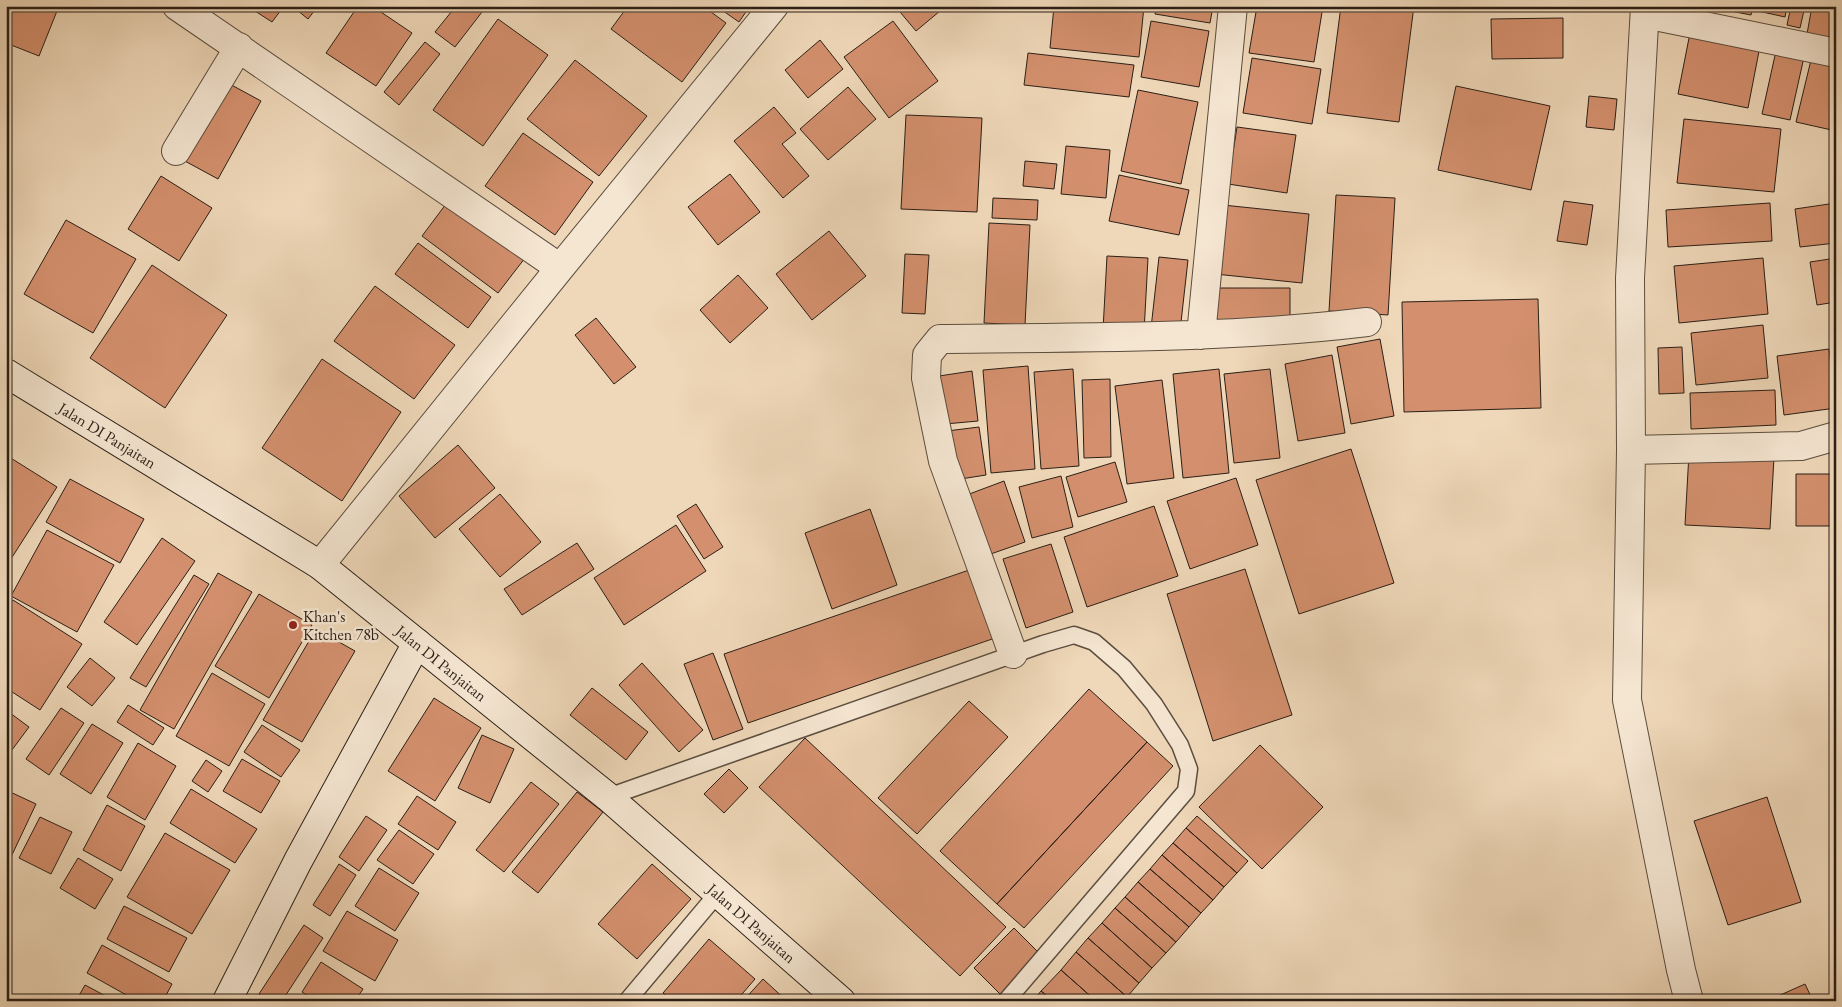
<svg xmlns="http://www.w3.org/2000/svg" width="1842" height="1007" viewBox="0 0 1842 1007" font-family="'EB Garamond',serif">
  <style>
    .building { fill: #d4906e; stroke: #2a1f16 }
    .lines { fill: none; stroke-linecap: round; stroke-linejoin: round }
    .lane-casing { stroke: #5b4d3f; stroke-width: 19 }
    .street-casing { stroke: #5b4d3f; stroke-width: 30 }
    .secondary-casing { stroke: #2a1f16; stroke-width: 30 }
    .lane { stroke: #f5e6d2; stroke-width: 16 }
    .street { stroke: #f5e6d2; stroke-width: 28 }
    .secondary { stroke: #f5e6d2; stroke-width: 28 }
    .poi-dot { fill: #8f2418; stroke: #f5e6d2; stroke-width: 2 }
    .labels { text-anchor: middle; stroke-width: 5; stroke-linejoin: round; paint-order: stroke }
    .street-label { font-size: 16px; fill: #2a1f16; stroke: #f5e6d2 }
    .poi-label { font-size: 16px; fill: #2a1f16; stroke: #f5e6d2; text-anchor: start }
  </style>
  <rect width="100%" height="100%" fill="#efd8b9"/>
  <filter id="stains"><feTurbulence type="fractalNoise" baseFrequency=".004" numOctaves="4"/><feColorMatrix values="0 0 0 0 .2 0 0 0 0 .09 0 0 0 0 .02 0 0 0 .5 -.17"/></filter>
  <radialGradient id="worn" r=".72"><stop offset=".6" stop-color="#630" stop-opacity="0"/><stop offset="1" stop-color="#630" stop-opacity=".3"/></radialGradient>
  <path class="building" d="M6,6H59L39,56L6,43Z
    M258,6H284L272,22L255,11Z
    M292,6H318L308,19Z
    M358,6H372L412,33L376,86L326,53Z
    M456,6H474L482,12L455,47L435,32Z
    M628,6H703L726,23L682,82L611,29Z
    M716,6H750L739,22Z
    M895,6H946L916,31Z
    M1054,6H1144L1139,57L1050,48Z
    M1156,6H1213L1210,23L1155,14Z
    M1257,6H1323L1314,62L1249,53Z
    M1341,6H1414L1399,122L1327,113Z
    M1705,6H1753L1751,15Z
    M1759,6H1787L1785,17L1758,11Z
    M1791,6H1805L1800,28L1787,25Z
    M1812,6H1836V39L1807,34Z
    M1563,18V58L1492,59L1491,19Z
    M498,19L548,55L483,146L433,110Z
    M893,21L938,81L889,118L844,57Z
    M1151,21L1209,31L1199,87L1141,77Z
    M1690,33L1760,46L1748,108L1678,94Z
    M820,40L843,69L808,98L785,70Z
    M425,42L440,54L399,105L384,92Z
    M1776,51L1804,57L1790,120L1762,114Z
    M1028,53L1134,65L1129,97L1024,85Z
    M1252,58L1321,69L1312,124L1243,113Z
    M575,60L647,116L599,176L527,119Z
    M1811,60L1836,66V131L1796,122Z
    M226,82L261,101L218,179L183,160Z
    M1456,86L1550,106L1531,190L1438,170Z
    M848,87L876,119L828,160L800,129Z
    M1138,90L1198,102L1181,184L1121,171Z
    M1589,96L1617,99L1614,130L1586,127Z
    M774,107L796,133L782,144L809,176L783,198L734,141Z
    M906,115L982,118L977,212L901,209Z
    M1684,119L1781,129L1774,192L1677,183Z
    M1237,127L1296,135L1287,193L1228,184Z
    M523,133L593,182L555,235L485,186Z
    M1066,146L1110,150L1106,198L1061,194Z
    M1025,161L1057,164L1054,189L1023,186Z
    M730,174L760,212L718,245L688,207Z
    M1119,175L1189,190L1179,235L1109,221Z
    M161,176L212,208L179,261L128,229Z
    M1336,195L1395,198L1388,315L1329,311Z
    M993,198L1038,200L1037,220L992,218Z
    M449,200L525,258L498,293L422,236Z
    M1564,201L1593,205L1587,245L1557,241Z
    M1770,203L1772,241L1668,247L1666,210Z
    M1836,203V243L1800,247L1795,209Z
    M1223,205L1309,214L1302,283L1215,274Z
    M66,220L136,259L93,333L24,294Z
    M989,223L1030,225L1025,325L984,323Z
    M829,231L866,276L812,320L776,274Z
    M418,243L491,297L468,328L395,274Z
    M905,254L929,255L925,314L902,313Z
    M1107,256L1148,258L1144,332L1103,330Z
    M1159,257L1188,260L1180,331L1151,328Z
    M1763,258L1768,314L1679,323L1674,266Z
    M1836,258V302L1817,305L1810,262Z
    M152,265L227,315L165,408L90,358Z
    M738,275L768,308L730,343L700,310Z
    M375,286L455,345L414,399L334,341Z
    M1216,288H1290V326H1216Z
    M1538,299L1541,408L1404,412L1402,302Z
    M596,318L636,367L614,384L575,335Z
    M1763,325L1768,378L1696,385L1691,333Z
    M1380,339L1394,416L1351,424L1337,347Z
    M1682,347L1684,393L1659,394L1658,348Z
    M1829,349L1836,408L1784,415L1777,356Z
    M1332,355L1345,433L1298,441L1285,364Z
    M322,359L401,412L342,501L262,448Z
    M1028,366L1035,469L991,473L983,370Z
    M1073,369L1079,466L1041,469L1034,372Z
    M1219,369L1229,473L1183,478L1173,374Z
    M1270,369L1280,458L1234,463L1224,374Z
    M972,371L978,421L945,424L939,376Z
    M1110,379L1111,457L1084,458L1082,380Z
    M1162,380L1174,478L1127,484L1115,386Z
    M1775,390L1776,425L1691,429L1690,393Z
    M979,427L986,475L954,480L947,431Z
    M458,445L495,488L435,538L399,496Z
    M1351,449L1394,583L1299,614L1256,480Z
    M1689,453L1774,457L1770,529L1685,525Z
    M6,455L57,487L9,562L6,561Z
    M1115,462L1127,502L1078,517L1066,477Z
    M1796,474H1836V526H1796Z
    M1061,476L1073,527L1032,538L1019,487Z
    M1236,478L1258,545L1190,569L1167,501Z
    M70,479L144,519L120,563L46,522Z
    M1004,481L1025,542L985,556L964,496Z
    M500,494L541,542L500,577L459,529Z
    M696,504L723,547L704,559L677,516Z
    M1154,506L1178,576L1087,607L1064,537Z
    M870,509L897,585L832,609L805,533Z
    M676,525L706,571L624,625L594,578Z
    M47,530L114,565L77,632L11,596Z
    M162,538L195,561L137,645L104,622Z
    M577,543L594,569L522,615L504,589Z
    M1051,544L1073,612L1026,628L1003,559Z
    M975,568L998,637L748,723L724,654Z
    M1245,569L1292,715L1213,741L1167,594Z
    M218,573L252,592L174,729L140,710Z
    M194,575L209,584L146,687L130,678Z
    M259,594L312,625L269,698L215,666Z
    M13,600L82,644L40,710L6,688V610Z
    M316,629L355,651L302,742L263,720Z
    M713,653L743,729L713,740L684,664Z
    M90,658L115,678L92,706L67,687Z
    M642,663L703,730L679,752L619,685Z
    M212,673L265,704L229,766L176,736Z
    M592,688L648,732L626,760L570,715Z
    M1089,689L1147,742L997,904L940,851Z
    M434,698L481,728L435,801L388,771Z
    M969,701L1008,737L917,834L878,798Z
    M128,705L164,728L153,745L117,722Z
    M61,708L84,723L49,775L26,759Z
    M6,710L29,727L6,758Z
    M92,724L123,743L91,794L60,774Z
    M262,725L300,750L281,777L244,752Z
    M482,735L514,749L490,803L458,788Z
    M805,738L1006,927L960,976L759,787Z
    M1147,742L1173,766L1024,928L997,904Z
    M138,743L176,766L145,820L107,797Z
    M1260,745L1323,807L1262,869L1199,807Z
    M242,759L280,781L261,813L223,791Z
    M206,760L222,771L208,792L192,781Z
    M729,769L748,788L724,813L704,794Z
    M531,782L559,804L504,872L476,850Z
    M191,789L257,829L235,863L170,823Z
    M6,790L36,804L11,857L6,855Z
    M577,792L603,812L538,893L512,872Z
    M417,796L456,822L438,850L398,824Z
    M1767,797L1801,902L1728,925L1694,821Z
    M107,805L145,826L121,871L83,850Z
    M366,816L387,830L359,871L339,857Z
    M1197,816L1248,861L1237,873L1186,828Z
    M40,817L72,832L51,874L19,858Z
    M1186,828L1237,873L1224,887L1173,843Z
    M399,830L434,854L413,884L377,860Z
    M165,833L230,870L192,934L127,897Z
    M1173,843L1224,887L1213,900L1162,855Z
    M1162,855L1213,900L1201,913L1150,869Z
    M78,858L113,879L95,909L60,888Z
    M339,864L356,875L330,916L313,905Z
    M652,864L691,899L637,959L598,924Z
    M379,868L419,893L395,931L355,906Z
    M1150,869L1201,913L1189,927L1138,882Z
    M1138,882L1189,927L1176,942L1125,897Z
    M1125,897L1176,942L1166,953L1115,908Z
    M124,906L187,938L169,972L107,939Z
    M1115,908L1166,953L1152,968L1102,923Z
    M347,911L398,940L375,981L323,951Z
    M1102,923L1152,968L1139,983L1088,938Z
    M304,925L323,938L282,1001H269L259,994Z
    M1014,928L1040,954L1000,994L974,968Z
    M1088,938L1139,983L1127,997L1076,952Z
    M709,939L755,979L736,1001H673L663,993Z
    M102,945L172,984L163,1001H137L87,973Z
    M1076,952L1127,997L1124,1001H1096L1061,970Z
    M321,962L363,989L355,1001H316L302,992Z
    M1061,970L1096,1001H1053L1041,991Z
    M763,979L787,1001H743Z
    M1805,984L1813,1001H1767Z
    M85,985L115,1001H76Z
    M1041,991L1053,1001H1033Z"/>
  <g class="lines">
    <defs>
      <path id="lane" d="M608,797L1043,644L1074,635L1094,642L1124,668L1154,704L1180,745L1189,769L1186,791L1006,1001
        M627,1001L718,893"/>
      <path id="street" d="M177,6L560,268
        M1645,6L1630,278L1631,450L1627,700L1681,970L1689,1001
        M1645,14L1836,53
        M176,151L239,47
        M1201,335L1233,6
        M1631,450L1801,446L1836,436
        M320,565L560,268L774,6
        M1013,654L943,461L926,378L927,355L940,339C1083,337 1226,339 1367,322"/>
      <g id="secondary">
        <path id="s1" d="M6,373L320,565L608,797L841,1001"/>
        <path d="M227,1001L298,861L417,643"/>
      </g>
    </defs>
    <use href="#lane" class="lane-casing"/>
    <use href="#street" class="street-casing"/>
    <use href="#secondary" class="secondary-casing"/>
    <use href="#lane" class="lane"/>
    <use href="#street" class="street"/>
    <use href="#secondary" class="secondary"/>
  </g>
  <circle class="poi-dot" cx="293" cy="625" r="5"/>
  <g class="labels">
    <g class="street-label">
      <text dy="6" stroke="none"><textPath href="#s1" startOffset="119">Jalan DI Panjaitan</textPath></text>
      <text dy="6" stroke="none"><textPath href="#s1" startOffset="524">Jalan DI Panjaitan</textPath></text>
      <text dy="6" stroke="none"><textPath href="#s1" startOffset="929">Jalan DI Panjaitan</textPath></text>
    </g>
    <g class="poi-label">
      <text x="303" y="622">Khan's<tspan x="303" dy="18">Kitchen 78b</tspan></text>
    </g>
  </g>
  <rect width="1842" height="1007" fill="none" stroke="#efd8b9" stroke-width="25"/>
  <rect x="8" y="8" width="1827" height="992" fill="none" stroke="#2a1f16" stroke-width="2.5"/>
  <rect x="12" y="12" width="1817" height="982" fill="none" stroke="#2a1f16"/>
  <rect width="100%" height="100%" filter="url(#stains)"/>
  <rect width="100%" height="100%" fill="url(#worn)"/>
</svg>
